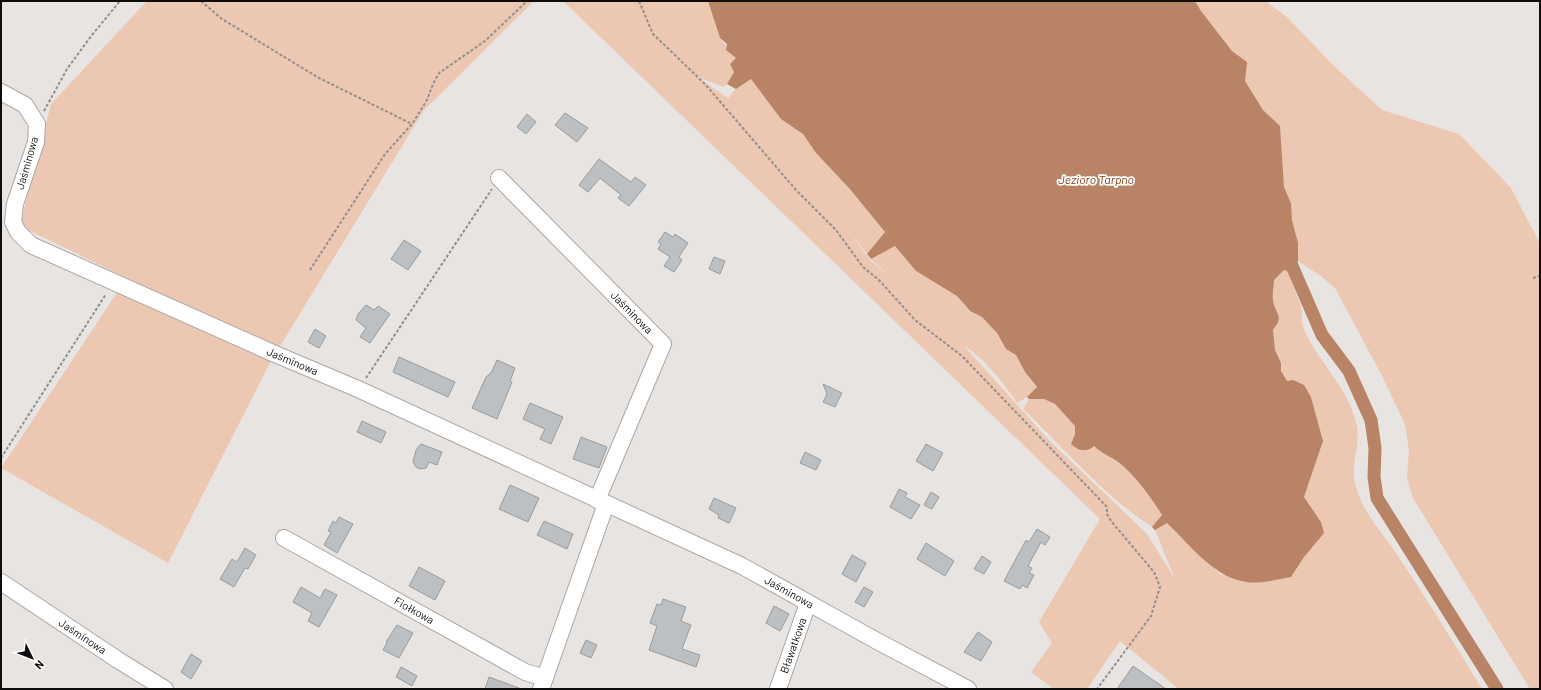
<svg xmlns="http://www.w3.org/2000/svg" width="1541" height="690" viewBox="0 0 1541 690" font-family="Barlow,sans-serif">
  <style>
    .green { fill: #ecc7b2 }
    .water { fill: #b98365 }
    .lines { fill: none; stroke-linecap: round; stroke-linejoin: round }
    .canal { stroke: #b98365; stroke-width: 13 }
    .building { fill: #bcc0c2; stroke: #989c9e }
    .minor-casing { stroke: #aba7a4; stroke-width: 18 }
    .path { stroke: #928f8e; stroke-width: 2; stroke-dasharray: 3 2; stroke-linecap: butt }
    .minor { stroke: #fff; stroke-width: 16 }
    .labels { text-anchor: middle; stroke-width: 3.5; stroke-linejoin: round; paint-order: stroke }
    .street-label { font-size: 11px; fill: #0e0d0c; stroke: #fff }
    .water-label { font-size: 12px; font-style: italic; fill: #844010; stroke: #fff }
  </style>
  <rect width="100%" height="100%" fill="#e8e4e2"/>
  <path class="green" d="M147,1H534L424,110L277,351L20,226L51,104Z
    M563,1H708L720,38L736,58C735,69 733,81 723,87L694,75L728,98L736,89L751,79L781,119L803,134L816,153L849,188L885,232L867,254L847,229L870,260L891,278L871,259L895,246L916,271L957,296L969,311L982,317L997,333L1006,349L1016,355L1025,372L1037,388L1027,397L1017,403C1005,384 982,356 964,346L1048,439L1147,534L1175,579L1155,530L1167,523L1220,574L1264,582L1291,577L1304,557L1321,522L1304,497L1323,441L1311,397L1287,381L1282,374L1281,363L1275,350L1273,330C1285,316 1275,313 1273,300C1272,294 1274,286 1274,280L1284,270L1290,272C1292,285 1297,295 1301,306C1303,314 1301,323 1304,330C1319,362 1347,387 1356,422C1362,444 1349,465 1356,487C1363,513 1384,535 1398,556C1427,600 1455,644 1482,689H1179L1120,641L1087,689H1054L1031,672L1052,643L1039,622L1100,519Z
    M1195,1H1265L1287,17L1333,65L1382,110L1459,134L1511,188L1540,244V689H1530L1413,498L1407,478L1409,450L1405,424L1380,372L1335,288L1322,277L1298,261V243L1292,220L1291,203L1284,187L1280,126L1263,110L1245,81L1246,62L1232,51L1201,11Z
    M120,288L273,357L168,563L1,468Z
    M1029,399H1044L1055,404L1075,426V434L1071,444L1083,451L1094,446C1102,454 1110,456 1117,462C1135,475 1150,496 1162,515L1152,527C1103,495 1065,449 1023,409Z"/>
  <path class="water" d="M708,1H1195L1201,11L1232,51L1247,62L1245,81L1263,110L1280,126L1284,187L1291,203L1292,220L1298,243V261L1290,272L1284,270L1274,280C1274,286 1272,294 1273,300C1275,314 1285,316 1273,330L1275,350L1281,363V371L1287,381L1293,380L1304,385L1311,397L1323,441L1304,497L1321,522L1324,533L1304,557L1291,577C1275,580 1257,585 1242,581C1213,576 1188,543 1167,523L1155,530L1152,527L1162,515C1150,496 1135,475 1118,462C1110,456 1102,454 1094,446C1086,453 1079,451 1071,444L1075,434V426L1055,404L1044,399H1029L1027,397L1037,387L1025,372L1016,355L1006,349L997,333L982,317L970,311L957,296L916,271L895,246L871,259L867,254L885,232L849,188L816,153L803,134L781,119L751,79L736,89L727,84L734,72L730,64L736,58L726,50L727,44L720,38Z"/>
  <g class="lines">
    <path class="canal" d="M1286,252L1322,335L1349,371L1371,420L1375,448L1374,477L1377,498L1497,689"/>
  </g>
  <path class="building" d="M565,113L588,128L577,142L555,125Z
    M527,114L536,122L526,134L517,127Z
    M599,159L631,182L635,177L646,185L629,206L618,198L621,195L600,178L588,192L579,185Z
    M665,232L673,237L675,234L688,243L679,257L682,260L674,272L664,266L670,257L658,249L661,244L658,242Z
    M404,240L421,251L408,270L391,259Z
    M714,257L725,261L720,274L709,269Z
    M366,305L374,310L378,306L390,314L370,343L360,337L366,328L356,320L358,314Z
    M315,329L326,336L319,348L308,342Z
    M399,357L455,382L448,397L393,372Z
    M497,360L515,368L510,381L512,382L497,419L472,408L486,377L491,373Z
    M823,384L842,393L835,407L823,402L827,394Z
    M530,403L563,417L551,444L540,439L545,429L523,419Z
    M362,421L386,432L381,443L357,432Z
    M581,437L607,447L599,468L573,459Z
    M421,444L442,452L437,465L429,462L426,468L420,469L416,467L413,462L416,450Z
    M926,444L943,453L933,471L916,461Z
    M805,452L821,460L816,470L800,463Z
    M510,485L539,498L528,522L499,509Z
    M899,489L907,493L905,497L920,505L911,519L890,507Z
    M931,492L939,497L932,509L924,505Z
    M714,498L736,508L729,523L718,518L719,515L709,509Z
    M339,517L353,524L337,553L324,545L331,532L328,531L333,521L336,523Z
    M544,521L573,534L567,549L537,535Z
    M1037,529L1050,537L1045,545L1041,542L1028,566L1032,568L1029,573L1034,575L1027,588L1022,585L1020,589L1004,581L1026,540L1029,542Z
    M926,543L954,561L945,576L917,559Z
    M245,548L256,555L248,569L245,568L234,587L220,579L232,559L237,562Z
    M852,555L866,563L856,582L842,574Z
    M982,556L991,562L984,574L974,569Z
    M419,567L445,581L435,600L409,586Z
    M301,587L320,598L325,589L337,595L319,627L308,621L312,613L293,602Z
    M864,587L873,592L864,607L855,602Z
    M663,599L686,607L681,621L691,625L682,649L700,655L696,667L649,650L657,626L650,623L657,604L661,605Z
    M774,606L789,614L780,631L766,623Z
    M397,625L413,633L399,658L383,650L387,643L386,642Z
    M978,632L992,642L981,661L964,652Z
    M586,640L597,645L591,658L580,653Z
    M191,654L202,661L191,679L181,672Z
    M1133,666L1166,689H1117Z
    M401,667L417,676L412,686L396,677Z
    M489,677L519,688V689H485Z"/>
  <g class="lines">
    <defs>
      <g id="minor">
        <path id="s1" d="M1,92L25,105L37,124L36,142L15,204L13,222L18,232L31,245L275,354L358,389L742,566L877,641L968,689"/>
        <path id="s2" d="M499,178L663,344L597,500"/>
        <path id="s3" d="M284,538L525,672L545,678"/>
        <path id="s4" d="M1,582L118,660L165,689"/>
        <path d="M541,689L606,504"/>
        <path id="s5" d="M778,689L808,603"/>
      </g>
    </defs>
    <use href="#minor" class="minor-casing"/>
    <path class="path" d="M201,1L222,19L319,78L412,124
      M639,1L653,34L705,84L796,190L836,230L863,267L879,280L915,320L962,356L1107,507V514L1111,521L1154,572L1160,587L1151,616L1097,689
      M44,111L67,69L92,35L120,1
      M310,270L385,154L412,124L427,100L433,84L439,73L485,41L527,1
      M1533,278L1540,276
      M366,378L492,189
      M1,458L106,294"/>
    <use href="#minor" class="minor"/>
  </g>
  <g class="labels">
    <g class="street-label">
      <text transform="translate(27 163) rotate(-74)" y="4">Jaśminowa</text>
      <text dy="4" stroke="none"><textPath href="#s2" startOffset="189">Jaśminowa</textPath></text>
      <text dy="4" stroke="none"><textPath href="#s1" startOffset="467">Jaśminowa</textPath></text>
      <text dy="4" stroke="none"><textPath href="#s1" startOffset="1015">Jaśminowa</textPath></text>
      <text dy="4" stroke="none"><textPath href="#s3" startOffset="149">Fiołkowa</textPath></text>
      <text dy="4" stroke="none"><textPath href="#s4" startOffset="98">Jaśminowa</textPath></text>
      <text dy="4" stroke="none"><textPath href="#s5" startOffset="46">Bławatkowa</textPath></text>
    </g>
    <g class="water-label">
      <text x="1096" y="184">Jezioro Tarpno</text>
    </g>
  </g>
  <rect width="1541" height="690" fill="none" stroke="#0e0d0c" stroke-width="4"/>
  <g transform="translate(32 658) rotate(133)" stroke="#ffffff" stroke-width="3" paint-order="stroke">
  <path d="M0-3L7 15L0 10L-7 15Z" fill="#0e0d0c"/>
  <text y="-6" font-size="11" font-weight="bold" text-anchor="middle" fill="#0e0d0c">N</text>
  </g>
</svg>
